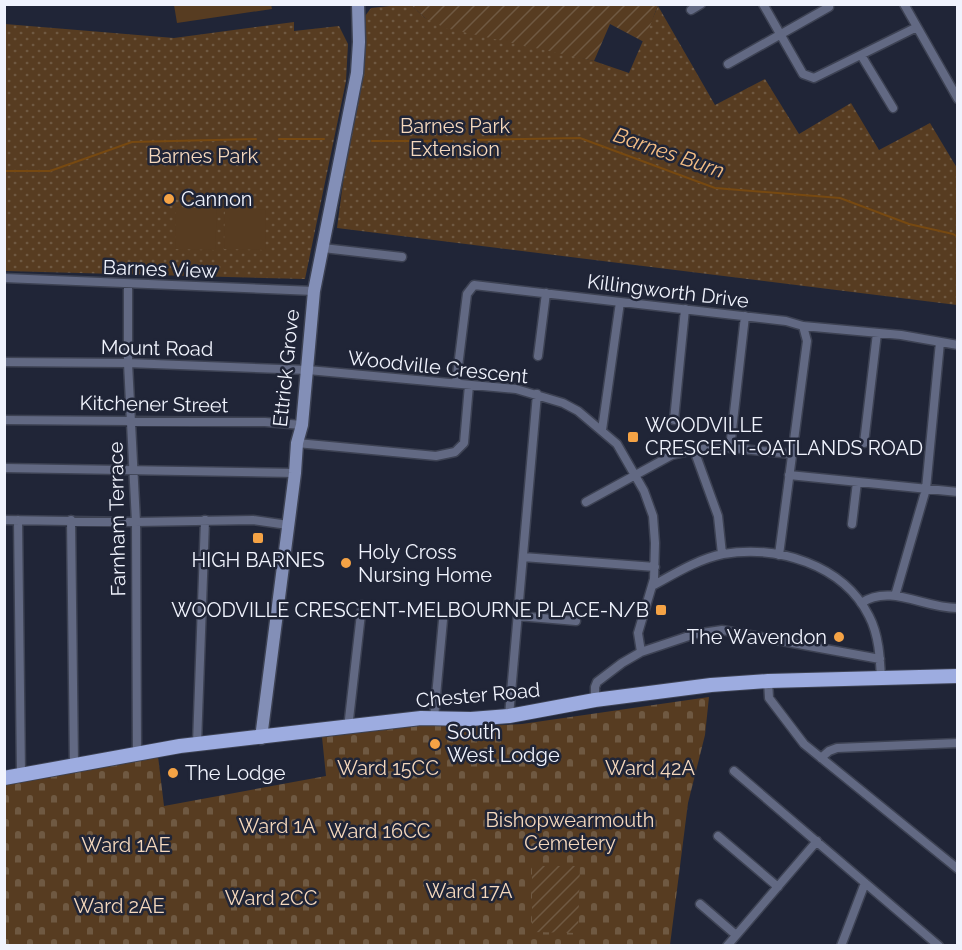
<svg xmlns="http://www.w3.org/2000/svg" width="962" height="950" viewBox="0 0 962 950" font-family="Raleway,sans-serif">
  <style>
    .cemetery { fill: url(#cemetery-stones) }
    .park { fill: url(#park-dots) }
    .garden { fill: url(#garden-furrows) }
    .pitch { fill: #573c21 }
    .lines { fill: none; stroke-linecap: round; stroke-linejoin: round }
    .stream { stroke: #774911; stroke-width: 2 }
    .street-casing { stroke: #3d4253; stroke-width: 11 }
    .secondary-casing { stroke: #3d4253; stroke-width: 15 }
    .primary-casing { stroke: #3d4253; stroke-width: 16 }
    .street { stroke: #626983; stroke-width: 8 }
    .secondary { stroke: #838fb7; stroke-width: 12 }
    .primary { stroke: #9dace0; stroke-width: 14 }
    .poi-dot { fill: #f5a345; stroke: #202537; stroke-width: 2 }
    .labels { text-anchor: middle; stroke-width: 5; stroke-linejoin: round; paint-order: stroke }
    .park-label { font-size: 20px; fill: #f5d8bd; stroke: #202537 }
    .poi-label { font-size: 20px; fill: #f0f3fd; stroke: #202537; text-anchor: start }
    .street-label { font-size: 20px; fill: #f0f3fd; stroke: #202537 }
    .water-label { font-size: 21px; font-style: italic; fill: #f5be85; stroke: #202537 }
  </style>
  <defs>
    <pattern id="cemetery-stones" width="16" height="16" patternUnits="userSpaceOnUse" patternTransform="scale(1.5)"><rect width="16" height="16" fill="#573c21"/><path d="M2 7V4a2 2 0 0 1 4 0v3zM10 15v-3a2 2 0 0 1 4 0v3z" fill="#6f5942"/></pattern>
    <pattern id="park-dots" width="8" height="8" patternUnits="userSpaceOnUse" patternTransform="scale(1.5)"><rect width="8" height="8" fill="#573c21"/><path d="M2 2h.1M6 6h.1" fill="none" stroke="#6f5942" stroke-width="1.8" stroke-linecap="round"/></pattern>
    <pattern id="garden-furrows" width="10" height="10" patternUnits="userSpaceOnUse" patternTransform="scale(1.5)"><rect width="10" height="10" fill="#573c21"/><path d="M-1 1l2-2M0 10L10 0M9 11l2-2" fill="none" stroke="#6f5942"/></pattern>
  </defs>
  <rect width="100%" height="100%" fill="#202537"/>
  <path class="cemetery" d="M709,697L705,735L688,803L670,945L5,946V784L158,756L164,806L326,776L322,737L415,725L484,726L522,724Z"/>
  <path class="park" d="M399,5H411L425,18L594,61L629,73L658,6L715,105L765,79L799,134L851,103L879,150L930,123L957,168V305L337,228L365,16L371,8Z
    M294,22V31L339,26L348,44L346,81L305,279L5,271V24L174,38Z"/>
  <path class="garden" d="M411,5H658L644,42L610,24L594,61L445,28L425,18Z
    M532,866H580L578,933L532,932Z"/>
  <path class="pitch" d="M271,4L272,9L177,23L174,5Z
    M176,207L217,209L215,250L175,249Z
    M225,209L266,210L265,250L224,249Z"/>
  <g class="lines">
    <path class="stream" d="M279,139H324
      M473,140L580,138L715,188L840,198L909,224L953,234L958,237
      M372,141H452
      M4,171H50L132,142L256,139"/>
    <defs>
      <path id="street" d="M763,4L803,74L814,78L917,27
        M904,4L958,99
        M691,10L701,4
        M861,55L893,108
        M728,64L829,7
        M323,248L402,257
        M4,278L314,291
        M128,284V363L136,522L137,753
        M538,356L546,293
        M4,362L128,363L308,370L516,389L563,403L578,411L617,444L644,491L653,516L655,543L654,579L638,633L641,652L622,663L597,682L595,687V700
        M456,383L467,294L474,285L786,321L803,326L901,335L958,345
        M4,420L265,422L302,425
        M674,420L685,309
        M602,430L620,302
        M297,443L436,456L455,452L464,443L469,385
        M864,443L877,333
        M730,448L745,316
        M694,450L718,516L722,554
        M4,468L295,473
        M789,475L958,492
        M586,502L672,455L694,450L722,447L792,454
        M4,520L136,522L253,520L288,525
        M18,520L21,775
        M71,520L74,765
        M852,524L857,482
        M779,555L807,341L803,326
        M523,557L655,567
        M652,586C674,574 698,559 723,554C777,545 843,564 869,616C879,635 880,658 881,679
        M895,596L926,489L940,342
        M861,603C891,583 925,609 958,608
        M518,616L576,621
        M641,652L695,634L722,630L880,659
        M768,681L769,698L804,744L958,869
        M509,716L537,394
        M434,718L443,620
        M348,728L362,605
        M197,744L205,520
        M821,758L829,751L837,748L958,743
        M734,771L939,946
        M718,836L778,887
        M700,904L736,935
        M727,946L817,841
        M841,946L865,883"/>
      <path id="secondary" d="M261,738L295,473L297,443L302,425L314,291L357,73L359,42L358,4"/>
      <path id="primary" d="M4,778L180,746L421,718L471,719L509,716L595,700L711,685L768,681L958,676"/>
    </defs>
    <use href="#street" class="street-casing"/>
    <use href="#secondary" class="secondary-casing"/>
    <use href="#primary" class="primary-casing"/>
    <use href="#street" class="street"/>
    <use href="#secondary" class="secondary"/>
    <use href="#primary" class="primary"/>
  </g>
  <g class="poi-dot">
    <circle cx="169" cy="199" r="6"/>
    <rect x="627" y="431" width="12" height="12" rx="3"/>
    <rect x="252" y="532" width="12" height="12" rx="3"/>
    <circle cx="346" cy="563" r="6"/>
    <rect x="655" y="604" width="12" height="12" rx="3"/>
    <circle cx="839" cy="637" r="6"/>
    <circle cx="435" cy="744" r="6"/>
    <circle cx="173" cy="773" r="6"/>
  </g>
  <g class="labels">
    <g class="park-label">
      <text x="455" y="133">Barnes Park<tspan x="455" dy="23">Extension</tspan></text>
      <text x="203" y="163">Barnes Park</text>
      <text x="388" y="775">Ward 15CC</text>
      <text x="650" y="775">Ward 42A</text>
      <text x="570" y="827">Bishopwearmouth<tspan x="570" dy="23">Cemetery</tspan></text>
      <text x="277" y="833">Ward 1A</text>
      <text x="379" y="838">Ward 16CC</text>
      <text x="126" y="852">Ward 1AE</text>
      <text x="469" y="898">Ward 17A</text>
      <text x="271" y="905">Ward 2CC</text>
      <text x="119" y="913">Ward 2AE</text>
    </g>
    <g class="poi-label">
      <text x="181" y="206">Cannon</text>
      <text x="645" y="432">WOODVILLE<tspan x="645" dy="23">CRESCENT-OATLANDS ROAD</tspan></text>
      <text x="358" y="559">Holy Cross<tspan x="358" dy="23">Nursing Home</tspan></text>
      <text x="258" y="567" text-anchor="middle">HIGH BARNES</text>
      <text x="649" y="617" text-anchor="end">WOODVILLE CRESCENT-MELBOURNE PLACE-N/B</text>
      <text x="827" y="644" text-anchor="end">The Wavendon</text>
      <text x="447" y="739">South<tspan x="447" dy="23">West Lodge</tspan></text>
      <text x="185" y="780">The Lodge</text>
    </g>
    <g class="street-label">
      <text transform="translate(160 269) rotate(2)" y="7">Barnes View</text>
      <text transform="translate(668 291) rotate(7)" y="7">Killingworth Drive</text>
      <text transform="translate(157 348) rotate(1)" y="7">Mount Road</text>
      <text transform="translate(438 367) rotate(6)" y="7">Woodville Crescent</text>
      <text transform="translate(286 368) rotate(-84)" y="7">Ettrick Grove</text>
      <text transform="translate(154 404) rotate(1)" y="7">Kitchener Street</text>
      <text transform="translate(117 519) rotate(-91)" y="7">Farnham Terrace</text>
      <text transform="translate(478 695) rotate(-5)" y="7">Chester Road</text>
    </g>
    <g class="water-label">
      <text transform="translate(669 153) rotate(19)" y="7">Barnes Burn</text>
    </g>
  </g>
  <rect width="962" height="950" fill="none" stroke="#f0f3fd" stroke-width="12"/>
</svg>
